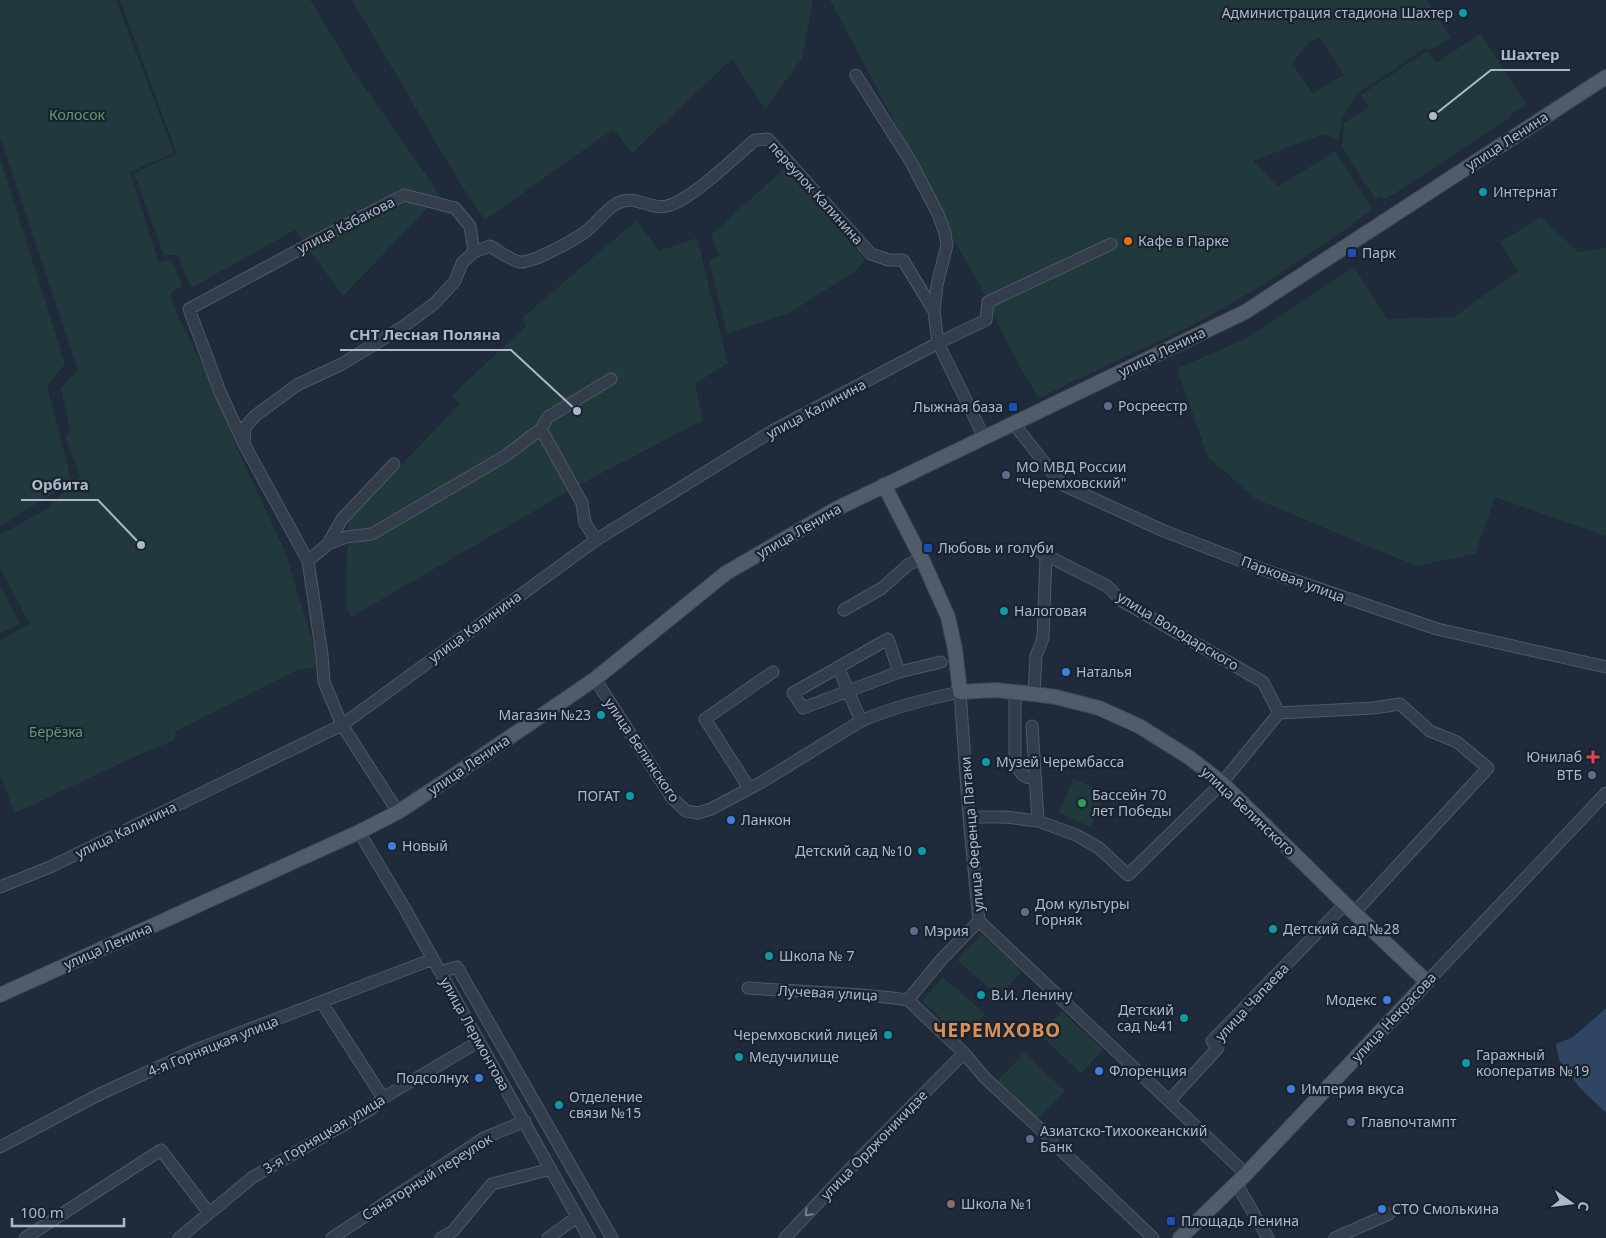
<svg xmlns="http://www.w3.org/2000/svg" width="1606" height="1238" viewBox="0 0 1606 1238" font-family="'Noto Sans',sans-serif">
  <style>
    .green { fill: #21393c; fill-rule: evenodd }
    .water { fill: #2f4562 }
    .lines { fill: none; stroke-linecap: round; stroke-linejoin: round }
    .minor-casing { stroke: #4e5866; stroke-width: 13 }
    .major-casing { stroke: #3d4654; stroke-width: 16 }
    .minor { stroke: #333d4b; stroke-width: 11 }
    .major { stroke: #515c6b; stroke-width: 14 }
    .oneway { stroke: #77818f }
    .culture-dot { fill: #0f9aa8; stroke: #192230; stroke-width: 2 }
    .food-dot { fill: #e8710a; stroke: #192230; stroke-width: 2 }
    .transit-dot { fill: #1a4fb4; stroke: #192230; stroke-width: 2 }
    .service-dot { fill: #5c6f8a; stroke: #192230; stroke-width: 2 }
    .shop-dot { fill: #3f7fe0; stroke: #192230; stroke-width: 2 }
    .health-dot { fill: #e0444e; stroke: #192230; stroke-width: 2 }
    .leisure-dot { fill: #2e9e5b; stroke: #192230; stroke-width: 2 }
    .education-dot { fill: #8d6e63; stroke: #192230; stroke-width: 2 }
    .labels { text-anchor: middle; stroke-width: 4.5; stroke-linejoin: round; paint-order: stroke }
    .poi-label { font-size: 14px; fill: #aeb8c7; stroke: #192230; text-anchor: start }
    .park-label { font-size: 14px; fill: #639a6f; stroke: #192230 }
    .street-label { font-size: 14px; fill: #aeb8c7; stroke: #192230 }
    .district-label { font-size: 19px; font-weight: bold; letter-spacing: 1px; fill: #dd8e54; stroke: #192230 }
    .leader { fill: none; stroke: #aeb8c7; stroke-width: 2 }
    .callout-dot { fill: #aeb8c7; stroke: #192230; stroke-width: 2 }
    .callout-label { font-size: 15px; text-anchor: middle; font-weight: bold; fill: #aeb8c7; stroke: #192230; stroke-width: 4.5; stroke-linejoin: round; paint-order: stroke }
  </style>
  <rect width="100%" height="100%" fill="#1f2b3b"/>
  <path class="green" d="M0,0H116L174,153L130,172L159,263L171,259L182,286L170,294L178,317L206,372L240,455L286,554L320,667L297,670L176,731L174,740L134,757L15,813L0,776V640L30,624L0,568V535L45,510L80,477L66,438L70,428L61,388L78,370L0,137Z
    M120,0H310L352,69L440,195L343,296L295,230L191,288L178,255H164L134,173L177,154Z
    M352,0H813L802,58L765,109L732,59L632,153L613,129L485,220L462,186Z
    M830,0H1427L1451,38L1433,49L1425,48L1357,94L1342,117L1338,140L1323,134L1253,161L1278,187L1335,151L1372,209L1350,226L1258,288L1195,324L1038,398L1004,337L979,283L955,243L941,209ZM1320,38L1344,75L1313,93L1292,64L1309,42Z
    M1481,34L1527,105L1511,114V117L1386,199L1380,196L1375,199L1342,147L1344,123L1369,107L1361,95L1427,51L1436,63Z
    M0,158L65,364L47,386L72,482L0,526Z
    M785,168L799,181L865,259L858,269L791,312L727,334L709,260L719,256L711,235Z
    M1541,217L1578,252L1606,248V536L1495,497L1475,554L1416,566L1256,499L1208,457L1177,369L1249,337L1354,267L1387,319L1454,317L1518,271L1500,242Z
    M637,220L659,251L697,238L728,363L695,384L703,420L579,485L351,617L346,606L348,520L461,403L451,396L526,326L522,318Z
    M0,586L20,623L0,634Z
    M1073,779L1105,792L1091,827L1059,813Z
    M981,934L1022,971L999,997L957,960Z
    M943,977L985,1014L963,1038L922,1001Z
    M1062,1011L1103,1050L1081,1073L1040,1035Z
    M1024,1053L1065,1091L1038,1119L997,1081Z"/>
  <path class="water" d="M1606,1008V1113L1580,1088L1559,1060L1556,1044L1573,1037Z"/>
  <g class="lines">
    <defs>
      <path id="minor" d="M856,75L911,162L938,214L945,233L947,245L937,285L934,311
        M1014,424L1061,484L1164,531L1270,572L1437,629L1606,667
        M244,444L245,427L256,415L297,385L342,364L404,326L435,303L455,281L462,263L474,252L490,246C497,250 512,261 520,262C533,263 574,240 585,232C596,224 604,211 616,204C633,193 649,210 667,206C689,202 736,156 755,140L768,139L871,254L889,260H903L934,311L938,343L984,437
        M596,540L585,523L582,503L541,429L548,417L611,379
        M328,544L346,537L372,534L505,456L541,429
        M1036,550L1107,586L1122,601L1263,682L1279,713
        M308,561L328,544L342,519L394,464
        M844,610L882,588L909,564L922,559
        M838,667L861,721
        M899,672L888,639L793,693L803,708L899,672L941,662
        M595,679L672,798L686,811L698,813L711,809L760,783L861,721C893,707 926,699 960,692L969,817L979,921L1246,1174
        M1015,692V762C1020,774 1023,778 1036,779
        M1034,694L1036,656L1043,638L1046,556
        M1032,726L1038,821
        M749,788L705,719L773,672
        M398,812L342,725L324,682L322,655L308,561L244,444L220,392L189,309L319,239L404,195L455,208L470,226L474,252
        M969,817H1005L1038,821L1076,835L1099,848L1128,875L1222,783L1279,713L1373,708L1400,704L1430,731L1457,742L1488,768L1354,913
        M359,832L405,909L589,1238
        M0,887L50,867L342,725L596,540L774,430L938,343L986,320L988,302L1111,244
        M440,972L457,967L612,1238
        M1427,982L1606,793
        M748,988C801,992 855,992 908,1000
        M908,1000L964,1053L985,1078L1052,1140
        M908,1000L941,960L979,921
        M322,1003L383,1098
        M1170,1100L1218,1048L1212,1041L1345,904
        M0,1147L100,1094L198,1049L433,959
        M1060,1149L1153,1238
        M1236,1183L1268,1238
        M25,1238L161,1150L209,1213
        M179,1238L253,1177L371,1109L383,1098L478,1042
        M332,1238L484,1138L525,1121
        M441,1238L453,1231L492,1184L551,1169
        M548,1238L577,1217
        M785,1238L863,1155L964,1053
        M1335,1238L1389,1214"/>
      <path id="major" d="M884,485L922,559L948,617L955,649L960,692L995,690L1034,694L1056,697L1099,708L1139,726L1190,758L1222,783L1345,904L1427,982L1246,1174L1180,1238
        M0,995L359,832L398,812L447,780L595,679L726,573L836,509L1245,312L1606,77"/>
    </defs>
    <use href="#minor" class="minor-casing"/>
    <use href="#major" class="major-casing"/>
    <use href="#minor" class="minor"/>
    <use href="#major" class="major"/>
  </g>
  <defs><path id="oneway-chevron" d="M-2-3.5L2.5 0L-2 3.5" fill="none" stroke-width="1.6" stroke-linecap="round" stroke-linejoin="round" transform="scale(1.25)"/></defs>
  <use class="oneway" href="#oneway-chevron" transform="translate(808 1213) rotate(133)"/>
  <g class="culture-dot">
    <circle cx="1463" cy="13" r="5"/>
    <circle cx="1483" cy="192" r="5"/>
    <circle cx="1004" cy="611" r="5"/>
    <circle cx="601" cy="715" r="5"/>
    <circle cx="986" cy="762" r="5"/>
    <circle cx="630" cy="796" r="5"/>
    <circle cx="922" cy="851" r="5"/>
    <circle cx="1273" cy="929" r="5"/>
    <circle cx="769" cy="956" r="5"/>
    <circle cx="981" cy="995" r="5"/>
    <circle cx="1184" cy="1018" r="5"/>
    <circle cx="888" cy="1035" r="5"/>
    <circle cx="739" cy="1057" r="5"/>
    <circle cx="1466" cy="1063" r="5"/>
    <circle cx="559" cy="1105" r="5"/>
  </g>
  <circle class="food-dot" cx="1128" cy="241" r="5"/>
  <g class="transit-dot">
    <rect x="1347" y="248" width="10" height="10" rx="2.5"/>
    <rect x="1008" y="402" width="10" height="10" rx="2.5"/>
    <rect x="923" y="543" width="10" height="10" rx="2.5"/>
    <rect x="1166" y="1216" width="10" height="10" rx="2.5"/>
  </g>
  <g class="service-dot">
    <circle cx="1108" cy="406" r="5"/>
    <circle cx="1006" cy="475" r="5"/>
    <circle cx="1592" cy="775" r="5"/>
    <circle cx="1025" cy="912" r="5"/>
    <circle cx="914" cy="931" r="5"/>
    <circle cx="1351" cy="1122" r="5"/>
    <circle cx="1030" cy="1139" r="5"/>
  </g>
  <g class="shop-dot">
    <circle cx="1066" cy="672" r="5"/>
    <circle cx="731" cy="820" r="5"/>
    <circle cx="392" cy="846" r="5"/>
    <circle cx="1387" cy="1000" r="5"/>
    <circle cx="1099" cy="1071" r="5"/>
    <circle cx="479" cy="1078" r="5"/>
    <circle cx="1291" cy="1089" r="5"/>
    <circle cx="1382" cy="1209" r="5"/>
  </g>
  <path class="health-dot" d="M1590.5 749.5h5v5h5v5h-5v5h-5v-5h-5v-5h5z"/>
  <circle class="leisure-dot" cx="1082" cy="803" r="5"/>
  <circle class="education-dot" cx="951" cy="1204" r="5"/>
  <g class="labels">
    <g class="poi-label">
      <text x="1453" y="18" text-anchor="end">Администрация стадиона Шахтер</text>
      <text x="1493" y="197">Интернат</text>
      <text x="1138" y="246">Кафе в Парке</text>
      <text x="1362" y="258">Парк</text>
      <text x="1118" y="411">Росреестр</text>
      <text x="1003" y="412" text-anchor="end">Лыжная база</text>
      <text x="1016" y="472">МО МВД России<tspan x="1016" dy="16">"Черемховский"</tspan></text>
      <text x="938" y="553">Любовь и голуби</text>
      <text x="1014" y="616">Налоговая</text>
      <text x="1076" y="677">Наталья</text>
      <text x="591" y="720" text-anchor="end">Магазин №23</text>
      <text x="1582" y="762" text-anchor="end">Юнилаб</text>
      <text x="996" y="767">Музей Черембасса</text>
      <text x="1582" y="780" text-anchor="end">ВТБ</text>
      <text x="1092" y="800">Бассейн 70<tspan x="1092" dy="16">лет Победы</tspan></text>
      <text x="620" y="801" text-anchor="end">ПОГАТ</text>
      <text x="741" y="825">Ланкон</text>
      <text x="402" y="851">Новый</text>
      <text x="912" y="856" text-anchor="end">Детский сад №10</text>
      <text x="1035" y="909">Дом культуры<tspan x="1035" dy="16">Горняк</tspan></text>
      <text x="1283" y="934">Детский сад №28</text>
      <text x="924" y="936">Мэрия</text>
      <text x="779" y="961">Школа № 7</text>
      <text x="991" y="1000">В.И. Ленину</text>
      <text x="1377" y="1005" text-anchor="end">Модекс</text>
      <text x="1174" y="1015" text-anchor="end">Детский<tspan x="1174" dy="16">сад №41</tspan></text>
      <text x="878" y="1040" text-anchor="end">Черемховский лицей</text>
      <text x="1476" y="1060">Гаражный<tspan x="1476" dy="16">кооператив №19</tspan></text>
      <text x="749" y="1062">Медучилище</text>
      <text x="1109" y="1076">Флоренция</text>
      <text x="469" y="1083" text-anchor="end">Подсолнух</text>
      <text x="1301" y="1094">Империя вкуса</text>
      <text x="569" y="1102">Отделение<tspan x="569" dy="16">связи №15</tspan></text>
      <text x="1361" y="1127">Главпочтампт</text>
      <text x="1040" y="1136">Азиатско-Тихоокеанский<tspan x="1040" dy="16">Банк</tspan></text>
      <text x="961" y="1209">Школа №1</text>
      <text x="1392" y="1214">СТО Смолькина</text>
      <text x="1181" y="1226">Площадь Ленина</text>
    </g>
    <g class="park-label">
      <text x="77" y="120">Колосок</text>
      <text x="56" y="737">Берёзка</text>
    </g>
    <g class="street-label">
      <text transform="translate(1507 141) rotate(-33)" y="5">улица Ленина</text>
      <text transform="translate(816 193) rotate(48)" y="5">переулок Калинина</text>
      <text transform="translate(346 225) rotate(-27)" y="5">улица Кабакова</text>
      <text transform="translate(1162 352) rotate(-26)" y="5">улица Ленина</text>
      <text transform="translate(816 409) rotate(-28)" y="5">улица Калинина</text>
      <text transform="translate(799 531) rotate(-30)" y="5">улица Ленина</text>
      <text transform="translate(1293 579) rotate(20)" y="5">Парковая улица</text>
      <text transform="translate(475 627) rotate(-36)" y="5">улица Калинина</text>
      <text transform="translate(1178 631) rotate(31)" y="5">улица Володарского</text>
      <text transform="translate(642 750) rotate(56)" y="5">улица Белинского</text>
      <text transform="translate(469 765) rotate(-34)" y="5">улица Ленина</text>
      <text transform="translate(1248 811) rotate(43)" y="5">улица Белинского</text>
      <text transform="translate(126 830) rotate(-26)" y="5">улица Калинина</text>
      <text transform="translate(972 834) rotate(-95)" y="5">улица Ференца Патаки</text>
      <text transform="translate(108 946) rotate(-24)" y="5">улица Ленина</text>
      <text transform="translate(828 993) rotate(3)" y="5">Лучевая улица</text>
      <text transform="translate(1252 1002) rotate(-47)" y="5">улица Чапаева</text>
      <text transform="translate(1394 1017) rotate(-47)" y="5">улица Некрасова</text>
      <text transform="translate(475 1034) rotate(61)" y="5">улица Лермонтова</text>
      <text transform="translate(213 1046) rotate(-22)" y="5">4-я Горняцкая улица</text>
      <text transform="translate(324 1134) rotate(-31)" y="5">3-я Горняцкая улица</text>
      <text transform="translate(874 1145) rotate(-46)" y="5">улица Орджоникидзе</text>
      <text transform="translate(427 1177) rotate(-32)" y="5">Санаторный переулок</text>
    </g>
    <g class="district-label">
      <text x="997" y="1037">ЧЕРЕМХОВО</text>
    </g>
  </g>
  <path class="leader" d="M1433 116L1491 70H1570M577 411L511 350H340M141 545L98 500H21"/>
  <g class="callout-dot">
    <circle cx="1433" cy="116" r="5"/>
    <circle cx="577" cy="411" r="5"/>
    <circle cx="141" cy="545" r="5"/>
  </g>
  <g class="callout-label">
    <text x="1530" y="60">Шахтер</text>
    <text x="425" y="340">СНТ Лесная Поляна</text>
    <text x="60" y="490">Орбита</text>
  </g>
  <g transform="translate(1571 1203) rotate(104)" stroke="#192230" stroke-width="4" paint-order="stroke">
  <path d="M0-4L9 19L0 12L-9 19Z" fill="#aeb8c7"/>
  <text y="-8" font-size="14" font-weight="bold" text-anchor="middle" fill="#aeb8c7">С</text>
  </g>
  <path d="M12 1218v8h112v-8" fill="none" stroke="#aeb8c7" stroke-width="2.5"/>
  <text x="20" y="1218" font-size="15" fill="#aeb8c7" stroke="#192230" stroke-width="4" paint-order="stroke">100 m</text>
</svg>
